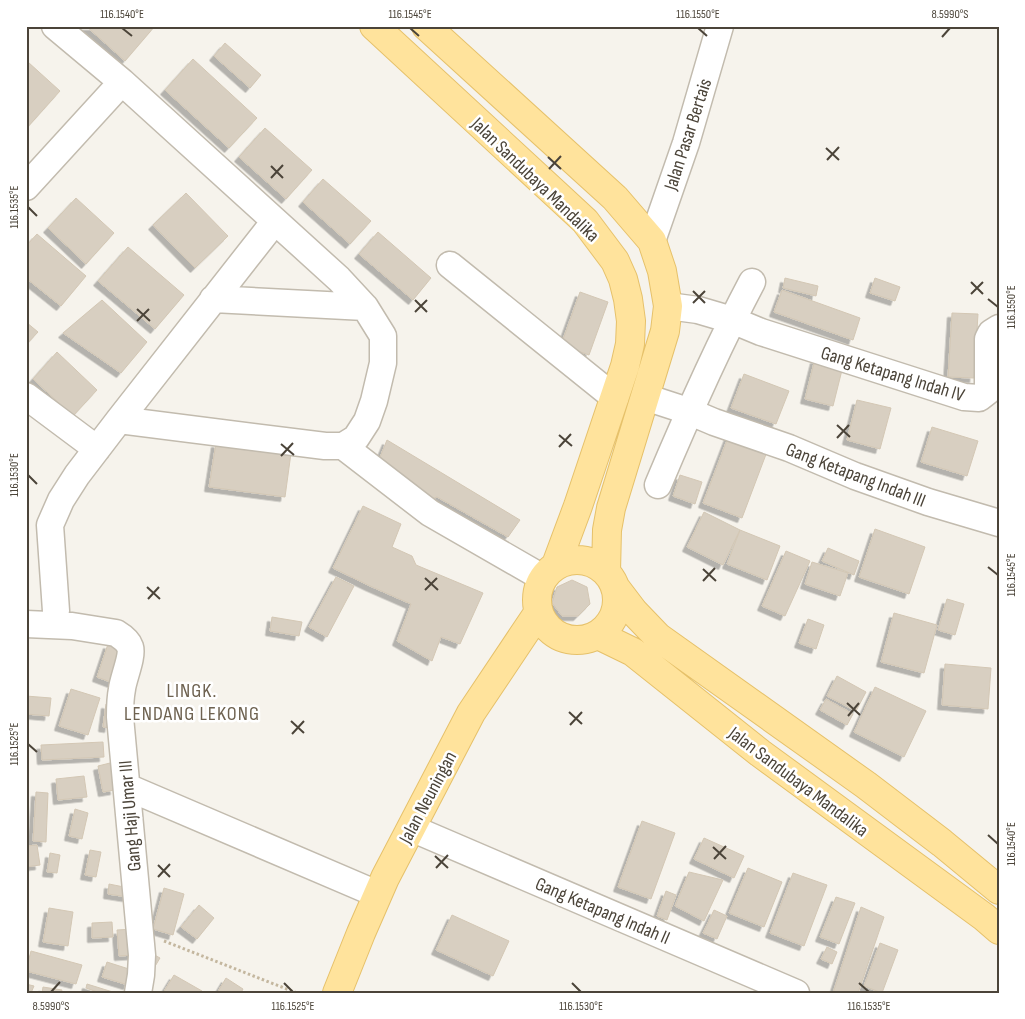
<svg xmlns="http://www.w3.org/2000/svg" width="1025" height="1019" viewBox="0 0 1025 1019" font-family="'Sofia Sans Condensed',sans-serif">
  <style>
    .building { fill: #d8cfc1; stroke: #d3c7b4; filter: url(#shadow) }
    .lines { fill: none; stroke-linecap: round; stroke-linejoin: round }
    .minor-casing { stroke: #c2bbae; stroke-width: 29 }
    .major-casing { stroke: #e6c16a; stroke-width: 30 }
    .path { stroke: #c4b79f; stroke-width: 3; stroke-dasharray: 2.5 2.5; stroke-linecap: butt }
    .minor { stroke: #fff; stroke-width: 26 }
    .major { stroke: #ffe39c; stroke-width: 28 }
    .ticks { fill: none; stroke: #4b4439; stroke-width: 2 }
    .labels { text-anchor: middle; stroke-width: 5; stroke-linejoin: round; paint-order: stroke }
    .street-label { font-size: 19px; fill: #4b4439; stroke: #fff }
    .neighbourhood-label { font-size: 20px; letter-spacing: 1px; fill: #6e6250; stroke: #fff }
    .neatline { fill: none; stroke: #4b4439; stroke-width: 2 }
    .ticks-label { font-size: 12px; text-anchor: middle; fill: #4b4439 }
  </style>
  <defs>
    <filter id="shadow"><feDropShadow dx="-4.5" dy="4.5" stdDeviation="0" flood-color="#0004"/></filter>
  </defs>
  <rect width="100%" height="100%" fill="#f6f3ec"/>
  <path class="building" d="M86,26H155L125,61Z
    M225,43L261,75L250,88L214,56Z
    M193,59L257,118L229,148L165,90Z
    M28,62L60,91L26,129V64Z
    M265,128L312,170L286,199L239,157Z
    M323,179L371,221L350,244L303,202Z
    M186,193L228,236L195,268L153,225Z
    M76,198L114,233L86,264L48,228Z
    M378,232L431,278L413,300L359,254Z
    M37,234L86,276L61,306L26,278V246Z
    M128,247L184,295L155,329L98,281Z
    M785,278L818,286L816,296L783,288Z
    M875,278L900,287L895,301L870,293Z
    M782,290L860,318L853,340L774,312Z
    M580,292L608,302L589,355L561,345Z
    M102,300L147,342L121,373L63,333Z
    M952,313L978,314L974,378L948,377Z
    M26,322L38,332L26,345Z
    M57,352L97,390L73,416L33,379Z
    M815,359L843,366L833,406L805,399Z
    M744,374L789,391L776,424L731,408Z
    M857,400L891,408L880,449L847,440Z
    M932,427L978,441L967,476L921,462Z
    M729,435L768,449L742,518L703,503Z
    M387,440L520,520L508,537L437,497L429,500L376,467Z
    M216,443L291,453L285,497L209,487Z
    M680,475L702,482L695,504L673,496Z
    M363,506L401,524L392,547L412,556L416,565L483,593L460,644L441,637L432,661L397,641L411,604L370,586L333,568Z
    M704,512L740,530L723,565L687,547Z
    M875,529L925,547L909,594L859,577Z
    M740,530L780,546L767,580L727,564Z
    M828,548L859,561L854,575L822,561Z
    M786,551L810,561L785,616L762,606Z
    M812,562L848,573L840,596L805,584Z
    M336,577L354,586L327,637L309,627Z
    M572,580L587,587L590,604L578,616H562L552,603L557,587Z
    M947,599L964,604L955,635L938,630Z
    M894,613L937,625L924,673L881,662Z
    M272,617L302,622L299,636L270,631Z
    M808,619L824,625L816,649L799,643Z
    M108,644L125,650L113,683L97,677Z
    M945,664L991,668L988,709L942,705Z
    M837,676L866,692L856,711L827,696Z
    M875,687L926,711L904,757L854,732Z
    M71,689L100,698L88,735L59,726Z
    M26,696L51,698L49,716L26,714Z
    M826,699L853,714L847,725L820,710Z
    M106,704L112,705L109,728L103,727Z
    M103,742L104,757L42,760L41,745Z
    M110,763L115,790L103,792L98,766Z
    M84,776L87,797L58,800L56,779Z
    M36,792L48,793L46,842L33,841Z
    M75,809L88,813L82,839L69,836Z
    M642,821L675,833L651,899L618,887Z
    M704,838L744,856L734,878L694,859Z
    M37,845L40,865L26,867V846Z
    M90,850L101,852L96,877L85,875Z
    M50,853L60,855L57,873L47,872Z
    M748,868L782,882L764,927L729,913Z
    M689,872L723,880L704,921L675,906Z
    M793,873L827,885L804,946L770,933Z
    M109,884L129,888L127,897L108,894Z
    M164,888L184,894L173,935L153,929Z
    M666,891L676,895L667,920L657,916Z
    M836,897L855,903L839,944L820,937Z
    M199,905L214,918L197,939L181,927Z
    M861,907L884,917L858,993H833Z
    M49,908L73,912L68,946L43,942Z
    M714,910L727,916L717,939L703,933Z
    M452,915L509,941L493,976L436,950Z
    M112,922L113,937L92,938V923Z
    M133,929L134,955L119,956L117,930Z
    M880,943L898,950L882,993L864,986Z
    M827,947L837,952L832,964L821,959Z
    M31,951L82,965L76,984L26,971Z
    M151,953L160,958L154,968Z
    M107,962L132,970L128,985L102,977Z
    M174,975L202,991L201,993H163Z
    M226,978L243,989L241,993H217Z
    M26,984L34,986L31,993H26Z
    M87,984L116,993H100L86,988Z
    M43,987L62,990L61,993H42Z"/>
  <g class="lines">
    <defs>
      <path id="minor" d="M55,26L122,82L339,279L365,307L383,336V363L374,401L367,421L356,438L343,446H325L119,420
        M26,187L122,82
        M652,241L686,143L720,26
        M450,265L615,398
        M213,299L365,307
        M668,306L698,310L732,320L761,332L964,397L979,398L988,391V339L991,333L999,328
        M26,396L97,449
        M645,397L688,411L714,422L789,448L855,476L928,502L999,523
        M343,446L430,513L543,578
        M658,485C687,416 717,348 752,282
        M56,611L50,525L61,500L77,475L119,420L275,221
        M26,624L72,626L116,633C121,636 128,641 130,647C133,656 123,679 122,689C120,699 120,708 120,717L142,955L141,975L138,993
        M127,787L377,894
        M411,828L796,993"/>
      <path id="major" d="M374,26L558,196L585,221L615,261L623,279L628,299L631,321L630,344L625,366L578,506L556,565
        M426,26L615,198L652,241L662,271L668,306L665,331L611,508L607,530L606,572
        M537 600a40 40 0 1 1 80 0a40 40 0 1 1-80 0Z
        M615,587L634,612L658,637L866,785L942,843L999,890
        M598,635L633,652L760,753L984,917L999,930
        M337,993L361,933L385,878L471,713L538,613"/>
    </defs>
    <use href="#minor" class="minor-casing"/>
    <use href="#major" class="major-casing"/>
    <path class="path" d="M164,941L297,993"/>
    <use href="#minor" class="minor"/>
    <use href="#major" class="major"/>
  </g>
  <path class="ticks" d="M122,28L132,36M410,28L419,36M698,28L707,36M942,37L950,28M826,148L839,160M548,157L561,169M827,160L839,147M271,166L283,178M549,169L561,156M271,178L283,165M28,207L37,216M971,282L983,294M693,291L705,303M971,294L983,282M988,299L998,307M415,300L427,312M693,303L705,291M137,309L150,321M415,312L427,300M137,321L149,309M837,425L850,437M559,435L572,446M837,438L849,425M281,444L294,455M559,447L571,434M281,456L293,443M28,475L37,484M988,567L998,575M703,569L716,581M425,578L438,590M703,581L715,568M147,587L160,599M425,590L437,578M148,599L159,587M847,703L860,715M569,712L582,724M848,716L859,703M291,721L304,733M570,725L582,712M292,734L304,721M28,744L37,752M988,835L998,844M713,847L726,859M435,856L448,868M714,859L726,846M158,865L170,877M436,868L448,855M158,877L170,864M284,983L293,992M572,983L581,992M859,983L869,992M51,992L60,982"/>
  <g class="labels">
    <g class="street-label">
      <text transform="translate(687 134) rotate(-72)" y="7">Jalan Pasar Bertais</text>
      <text transform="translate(536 179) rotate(44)" y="7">Jalan Sandubaya Mandalika</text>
      <text transform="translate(893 373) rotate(17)" y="7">Gang Ketapang Indah IV</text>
      <text transform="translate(856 474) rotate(21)" y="7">Gang Ketapang Indah III</text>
      <text transform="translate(799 781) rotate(37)" y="7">Jalan Sandubaya Mandalika</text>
      <text transform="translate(427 797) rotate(-62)" y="7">Jalan Neuningan</text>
      <text transform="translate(129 816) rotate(-95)" y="7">Gang Haji Umar III</text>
      <text transform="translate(603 910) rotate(23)" y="7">Gang Ketapang Indah II</text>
    </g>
    <g class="neighbourhood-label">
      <text x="192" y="697">LINGK.<tspan x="192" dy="23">LENDANG LEKONG</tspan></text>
    </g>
  </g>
  <rect width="1025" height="1019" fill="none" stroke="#ffffff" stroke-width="55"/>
  <rect x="28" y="28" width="970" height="964" class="neatline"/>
  <g class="ticks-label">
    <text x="122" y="18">116.1540°E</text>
    <text x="410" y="18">116.1545°E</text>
    <text x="698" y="18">116.1550°E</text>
    <text x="950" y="18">8.5990°S</text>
    <text transform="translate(14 207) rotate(-90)" y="4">116.1535°E</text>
    <text transform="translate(1011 307) rotate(-90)" y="4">116.1550°E</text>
    <text transform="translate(14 475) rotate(-90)" y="4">116.1530°E</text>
    <text transform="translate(1011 575) rotate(-90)" y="4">116.1545°E</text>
    <text transform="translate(14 744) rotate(-90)" y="4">116.1525°E</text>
    <text transform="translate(1011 844) rotate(-90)" y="4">116.1540°E</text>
    <text x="51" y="1010">8.5990°S</text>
    <text x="293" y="1010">116.1525°E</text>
    <text x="581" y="1010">116.1530°E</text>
    <text x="869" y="1010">116.1535°E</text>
  </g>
</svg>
